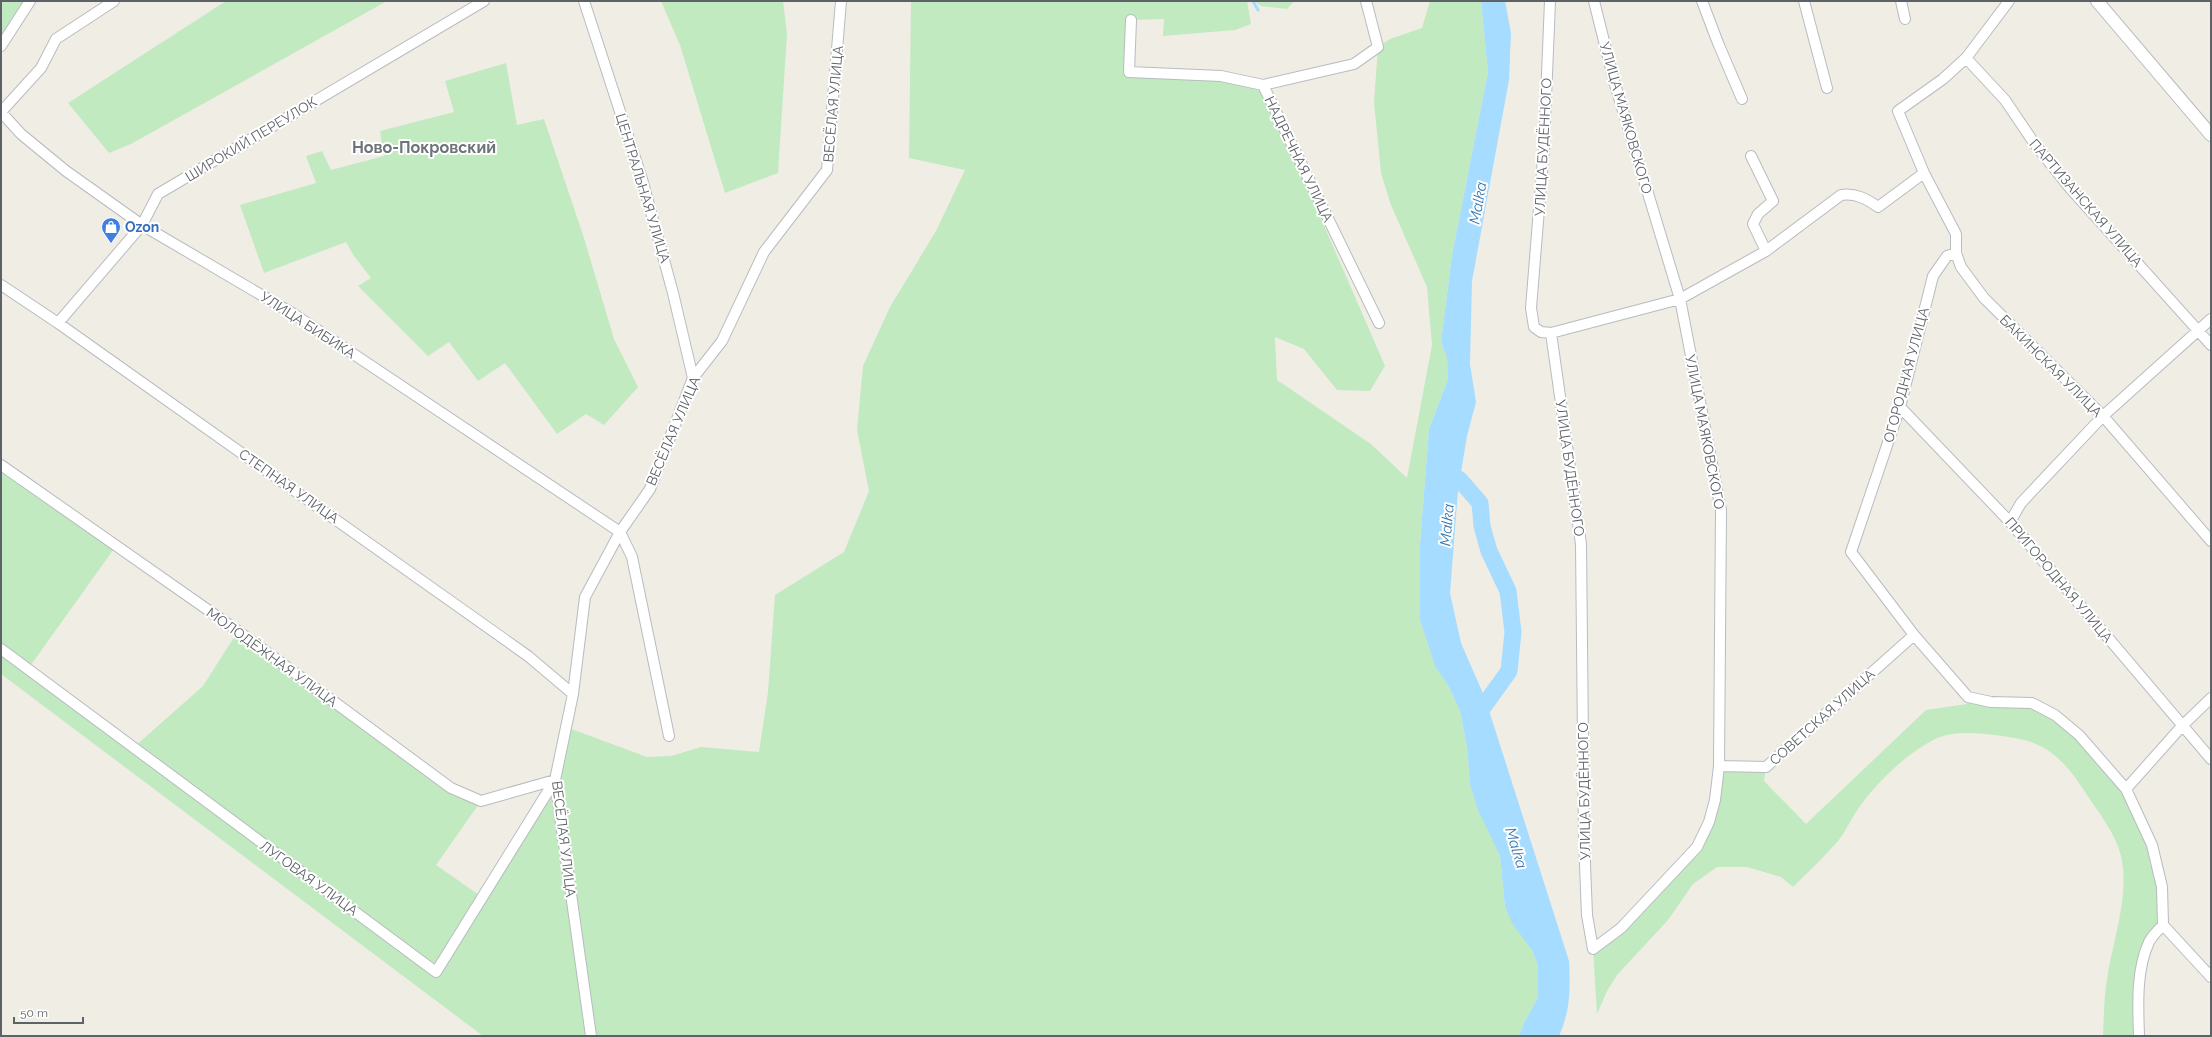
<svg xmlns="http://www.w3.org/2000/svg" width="2212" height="1037" viewBox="0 0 2212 1037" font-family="Raleway,sans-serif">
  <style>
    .green { fill: #c1eac0 }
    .water { fill: #a6dcff }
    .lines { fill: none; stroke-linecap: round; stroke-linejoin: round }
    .stream { stroke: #a6dcff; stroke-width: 3 }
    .river { stroke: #a6dcff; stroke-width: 17 }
    .minor-casing { stroke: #b8bbc0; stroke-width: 12 }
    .tertiary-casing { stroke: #b8bbc0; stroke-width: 14 }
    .minor { stroke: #fff; stroke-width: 10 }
    .tertiary { stroke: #fff; stroke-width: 12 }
    .labels { text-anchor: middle; stroke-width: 4; stroke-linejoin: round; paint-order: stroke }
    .street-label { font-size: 14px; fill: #5d6267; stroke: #fff }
    .shop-label { font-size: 14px; font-weight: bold; fill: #366cbe; stroke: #fff; text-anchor: start }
    .water-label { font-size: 15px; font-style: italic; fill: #3778b1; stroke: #fff }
    .quarter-label { font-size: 16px; font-weight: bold; fill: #6e7479; stroke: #fff }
  </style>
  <rect width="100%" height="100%" fill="#f0ede5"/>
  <path class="green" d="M1,1H30L1,47Z
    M226,1H387L131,144L109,153L68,103Z
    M661,1H783L787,34L778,173L725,193L680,45Z
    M911,1H1247L1251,24L1235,30L1163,36L1164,19L1131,20L1129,72L1263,85L1385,366L1370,391L1337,390L1304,349L1275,337L1277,380L1371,444L1407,478L1432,345L1427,287L1391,205L1381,173L1374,102L1378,47L1390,39L1422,28L1430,1H1481L1488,72L1452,255L1441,342L1447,358L1448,379L1429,429L1420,544V620L1435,665L1449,687L1460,711L1467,747L1470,784L1500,856L1505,907L1532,950L1538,966V997L1523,1025L1519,1036H483L1,674V465L116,546L28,669L133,748L203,686L238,631L451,788L481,801L436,865L482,897L555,780L566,727L647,757L671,756L701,747L759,752L768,692L775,595L844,552L869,491L857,430L863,366L890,307L936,231L965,170L909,158Z
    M1254,1H1294L1287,9L1261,6Z
    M506,63L517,125L544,119L584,238L614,339L638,387L604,425L586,414L557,434L505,363L478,381L449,342L428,356L358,286L371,278L354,256L346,242L264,273L240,205L316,183L306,156L322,151L331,170L384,156L380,131L454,112L445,81Z
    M1968,697L2032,703L2055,715L2126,789L2152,845L2163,925L2143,960L2139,1036H2103C2104,1017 2104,997 2107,979C2113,939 2130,896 2121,856C2115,832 2100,815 2087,795C2068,765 2051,744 2015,738C1990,734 1956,728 1933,740C1905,755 1876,783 1858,809C1851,819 1846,831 1838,841C1824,857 1808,872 1793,887L1781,877L1747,867H1717L1693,884L1668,920L1617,975L1607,991L1597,1014L1593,949L1697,847L1719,766L1766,767L1764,781L1806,824L1926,710L1967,704Z"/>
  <path class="water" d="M1481,1H1505L1511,33L1509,80L1472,281L1470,364L1476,402L1467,436L1458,490L1450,593L1461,643L1485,698L1569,961C1570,989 1571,1009 1559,1036H1519L1523,1025L1538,997V966L1532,950L1512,923L1505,907L1500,856L1478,810L1470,784L1467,747L1460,711L1449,687L1435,666L1420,620V544L1429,429L1448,379L1447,358L1441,342L1452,255L1488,72Z"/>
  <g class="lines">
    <path class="stream" d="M1253,1L1258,10"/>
    <path class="river" d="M1451,474L1460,480L1480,503L1482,526L1489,551L1508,591L1513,632L1509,671L1476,717"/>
    <defs>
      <path id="minor" d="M584,1L642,179L673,293L693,378
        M1366,1L1378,47L1354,64L1263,85L1379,323
        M1550,1L1544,147L1531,308L1534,327L1541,332L1551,333L1581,544L1584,839L1587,915L1593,949L1621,928L1697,847L1709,822L1715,800L1719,766L1721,510L1680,299L1614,81L1594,1
        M1702,1L1718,43L1742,99
        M1804,1L1827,88
        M1901,1L1905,19
        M1131,20L1129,72L1221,76L1263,85
        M1,46L30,1
        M1966,58L2005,100L2034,143L2069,187L2211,345
        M1,112L21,134L66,171L142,225L292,313L620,532L585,597L573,694L555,780L591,1036
        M1,112L41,68L56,39L114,1
        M1751,156L1773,201L1758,214L1753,224L1766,251
        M1924,173L1956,234V253L1961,267L1984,298L2103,416L2211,541
        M1956,253L1947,256L1933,276L1900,407L1851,552L1914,635L1968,697L1991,702L2032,703L2055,715L2079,735L2126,789L2152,845L2162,887L2163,925L2211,977
        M1,285L58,323L528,656L573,694
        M58,323L142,225L158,194L484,1
        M1551,333L1680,299L1766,251L1841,195C1856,193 1867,199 1878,207L1924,173L1898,111L1943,79L1966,58L2009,1
        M1900,407L2010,522L2211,759
        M1,465L238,631L451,788L481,801L555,780
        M2010,522L2021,503L2103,416L2211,319
        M1,649L436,972L555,780
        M669,736L632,557L620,532L650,489L693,378L722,341L764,252L827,170L841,1
        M1719,766L1766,767L1914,635
        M2126,789L2182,726L2211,698
        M2139,1036C2138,1005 2136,970 2149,942C2152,936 2158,930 2163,925"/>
      <path id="tertiary" d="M2097,1L2211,135"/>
    </defs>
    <use href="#minor" class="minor-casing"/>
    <use href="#tertiary" class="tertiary-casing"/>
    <use href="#minor" class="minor"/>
    <use href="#tertiary" class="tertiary"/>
  </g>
  <defs>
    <symbol id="shop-pin" viewBox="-11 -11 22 30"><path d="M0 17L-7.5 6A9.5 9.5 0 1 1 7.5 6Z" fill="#3f7fe0" stroke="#fff"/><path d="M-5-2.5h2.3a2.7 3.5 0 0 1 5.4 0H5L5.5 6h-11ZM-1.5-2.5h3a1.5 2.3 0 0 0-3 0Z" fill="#fff"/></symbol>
  </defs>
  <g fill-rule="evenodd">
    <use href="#shop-pin" x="100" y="216" width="22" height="30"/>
  </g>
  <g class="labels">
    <g class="street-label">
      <text transform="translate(833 104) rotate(-85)" y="5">ВЕСЁЛАЯ УЛИЦА</text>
      <text transform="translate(1626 118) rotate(74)" y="5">УЛИЦА МАЯКОВСКОГО</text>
      <text transform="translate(251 139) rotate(-31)" y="5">ШИРОКИЙ ПЕРЕУЛОК</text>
      <text transform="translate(1543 147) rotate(-87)" y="5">УЛИЦА БУДЁННОГО</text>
      <text transform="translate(1299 159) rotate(64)" y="5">НАДРЕЧНАЯ УЛИЦА</text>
      <text transform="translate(643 188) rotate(73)" y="5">ЦЕНТРАЛЬНАЯ УЛИЦА</text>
      <text transform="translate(2086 203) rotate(49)" y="5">ПАРТИЗАНСКАЯ УЛИЦА</text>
      <text transform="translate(308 325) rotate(33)" y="5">УЛИЦА БИБИКА</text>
      <text transform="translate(2051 366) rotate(45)" y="5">БАКИНСКАЯ УЛИЦА</text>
      <text transform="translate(1906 375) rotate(-75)" y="5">ОГОРОДНАЯ УЛИЦА</text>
      <text transform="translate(673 431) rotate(-67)" y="5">ВЕСЁЛАЯ УЛИЦА</text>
      <text transform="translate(1705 432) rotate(79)" y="5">УЛИЦА МАЯКОВСКОГО</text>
      <text transform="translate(1570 468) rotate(82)" y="5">УЛИЦА БУДЁННОГО</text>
      <text transform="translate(289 486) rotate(35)" y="5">СТЕПНАЯ УЛИЦА</text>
      <text transform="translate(2059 580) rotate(50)" y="5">ПРИГОРОДНАЯ УЛИЦА</text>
      <text transform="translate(272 657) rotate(36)" y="5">МОЛОДЁЖНАЯ УЛИЦА</text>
      <text transform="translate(1822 717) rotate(-42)" y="5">СОВЕТСКАЯ УЛИЦА</text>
      <text transform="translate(1584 791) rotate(-91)" y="5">УЛИЦА БУДЁННОГО</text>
      <text transform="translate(564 839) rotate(83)" y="5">ВЕСЁЛАЯ УЛИЦА</text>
      <text transform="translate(309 878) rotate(36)" y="5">ЛУГОВАЯ УЛИЦА</text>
    </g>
    <g class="shop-label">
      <text x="125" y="232">Ozon</text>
    </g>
    <g class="water-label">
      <text transform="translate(1478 203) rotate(-80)" y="5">Malka</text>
      <text transform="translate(1447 525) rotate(-85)" y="5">Malka</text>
      <text transform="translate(1516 848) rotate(73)" y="5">Malka</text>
    </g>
    <g class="quarter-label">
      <text x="424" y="153">Ново-Покровский</text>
    </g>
  </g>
  <rect width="2212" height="1037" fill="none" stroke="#5d6267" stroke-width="4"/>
  <path d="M14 1017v6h69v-6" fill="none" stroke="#5d6267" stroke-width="2"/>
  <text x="20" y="1017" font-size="12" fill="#5d6267" stroke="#ffffff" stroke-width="3" paint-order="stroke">50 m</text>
</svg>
